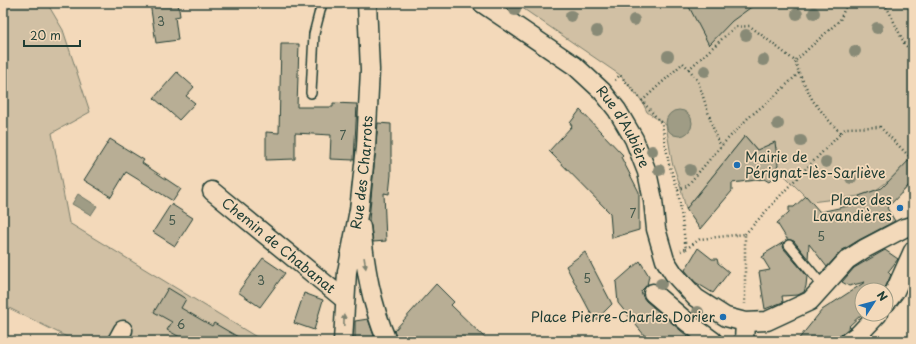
<svg xmlns="http://www.w3.org/2000/svg" width="916" height="344" viewBox="0 0 916 344" font-family="'Playpen Sans',sans-serif">
  <style>
    .green { fill: #d1c0a4; stroke: #787e6c }
    .water { fill: #9f9c85; stroke: #6c7665 }
    .building { fill: #b8ae95; stroke: #1f3d34 }
    .lines { fill: none; stroke-linecap: round; stroke-linejoin: round }
    .service-casing { stroke: #1f3d34; stroke-width: 12 }
    .minor-casing { stroke: #1f3d34; stroke-width: 21 }
    .path { stroke: #1f3d34; stroke-width: 2.5; stroke-dasharray: 1 3; stroke-linecap: butt }
    .service { stroke: #f3d9ba; stroke-width: 9 }
    .minor { stroke: #f3d9ba; stroke-width: 18 }
    .tree { fill: #888a76 }
    .oneway { fill: #7e8370 }
    .poi-dot { fill: #1f6fb2; stroke: #f3d9ba; stroke-width: 1.5 }
    .labels { text-anchor: middle; stroke-width: 3.5; stroke-linejoin: round; paint-order: stroke }
    .number-label { font-size: 12px; fill: #45594c }
    .street-label { font-size: 14px; fill: #1f3d34; stroke: #f3d9ba }
    .poi-label { font-size: 14px; fill: #1f3d34; stroke: #f3d9ba; text-anchor: end }
  </style>
  <rect width="100%" height="100%" fill="#f3d9ba"/>
  <filter id="ink" filterUnits="userSpaceOnUse"><feTurbulence type="fractalNoise" baseFrequency=".025" numOctaves="2"/><feDisplacementMap in="SourceGraphic" scale="8" xChannelSelector="R" yChannelSelector="G"/><feConvolveMatrix kernelMatrix="1 2 1 2 8 2 1 2 1" color-interpolation-filters="sRGB"/></filter>
  <g filter="url(#ink)">
    <path class="green" d="M3,3H47L63,30L90,112L52,133L69,223L263,341H75L3,305Z
      M515,3H913V181L901,194L888,181L876,190L859,196L811,202L776,167L775,154L779,150L771,143L767,148L764,147L759,152L747,138L744,137L686,209L680,185L672,162L666,125L647,112L642,101L620,75Z"/>
    <path class="water" d="M666 123a13 13 0 1 1 26 0a13 13 0 1 1-26 0Z
      M78,194L97,206L91,215L72,204Z"/>
    <path class="building" d="M150,3H178L180,16L175,17L178,40L156,43Z
      M687,3H757L732,21L709,45Z
      M281,44H299L297,107H333V103L357,104L354,160L330,159L331,135L295,133V159L266,160V132L279,133Z
      M177,72L194,87L186,96L195,103L179,120L154,98Z
      M580,110L623,155L621,157L639,192V230L612,238L610,213L549,151L572,126L570,123Z
      M378,123L391,124V175L389,194L384,193L386,241L373,242L371,226L369,220Z
      M745,136L757,150L775,142L778,165L776,167L780,171L769,182L764,179L732,183V191L700,229L686,209Z
      M110,139L144,160L142,163L181,189L173,201L126,172L111,197L84,180Z
      M913,156V181L887,208L895,221L859,240L841,251L827,267L809,244L808,259L794,241L787,239L777,223L789,212V207H794L806,196L820,212L862,203L859,196L882,188Z
      M171,204L193,218L175,246L153,232Z
      M784,242L783,246L784,249L807,276L806,286L804,292L798,295L782,296L783,302L765,309L759,272L770,270L762,257L765,255L764,254Z
      M698,248L712,259H717L718,263L729,272L713,293L695,282L685,270Z
      M885,250L898,259L888,272L891,275L886,286L883,290H862V314L849,326L850,327L843,333L840,336L839,341H797L822,310L865,282L849,286L842,282L854,268Z
      M585,252L612,304L595,321L566,266Z
      M263,258L285,273L260,307L238,292Z
      M640,261L649,276L647,285L641,291L643,297L646,301L693,341H649L618,303L616,282Z
      M436,284L454,302L451,305L488,341H397L394,331Z
      M168,288L186,299L181,308L212,326L214,323L245,341H187L167,330L172,322L154,312Z
      M304,293L323,300L314,330L294,323Z
      M368,319L376,341H355V321Z"/>
    <g class="lines">
      <defs>
        <path id="service" d="M311,93L314,34L322,3
          M789,245L823,286"/>
        <g id="minor">
          <path id="s1" d="M482,3L575,66L602,91L617,110L634,139L647,172L653,200L656,229L665,260L674,274L696,298L726,317L745,322L767,321L810,301L847,260L864,249L904,228L913,226"/>
          <path id="s2" d="M212,191L345,300"/>
          <path d="M361,227C365,266 371,304 387,341"/>
          <path d="M653,293L687,322L713,341"/>
          <path d="M886,303L895,291L913,251"/>
          <path d="M117,341L123,330"/>
          <path id="s3" d="M343,341L347,272L359,210L366,147L370,70L367,3"/>
          <path d="M744,341L745,322"/>
          <path d="M849,341L859,334L878,314"/>
        </g>
      </defs>
      <use href="#service" class="service-casing"/>
      <use href="#minor" class="minor-casing"/>
      <path class="path" d="M885,3L904,43L913,54
        M689,69L698,81L716,137L721,146
        M799,73L813,101L831,123L841,133
        M615,80L620,75L662,124L669,164L678,190L686,249L681,251
        M642,101L683,63L689,69L735,27L750,26L795,61L840,20L847,3
        M678,190L687,186L721,146L748,118L776,95L799,73L795,61
        M745,234L792,183L846,128L880,127L911,158
        M686,249L700,239L745,234V304"/>
      <use href="#service" class="service"/>
      <use href="#minor" class="minor"/>
    </g>
    <g class="tree">
      <circle cx="515" cy="10" r="6"/>
      <circle cx="814" cy="13" r="6"/>
      <circle cx="797" cy="14" r="6"/>
      <circle cx="571" cy="16" r="6"/>
      <circle cx="634" cy="20" r="6"/>
      <circle cx="877" cy="28" r="6"/>
      <circle cx="597" cy="31" r="6"/>
      <circle cx="746" cy="35" r="6"/>
      <circle cx="855" cy="51" r="6"/>
      <circle cx="668" cy="56" r="6"/>
      <circle cx="763" cy="60" r="6"/>
      <circle cx="705" cy="71" r="6"/>
      <circle cx="778" cy="124" r="6"/>
      <circle cx="801" cy="141" r="6"/>
      <circle cx="652" cy="151" r="6"/>
      <circle cx="826" cy="162" r="6"/>
      <circle cx="659" cy="170" r="6"/>
      <circle cx="690" cy="170" r="6"/>
      <circle cx="851" cy="178" r="6"/>
      <circle cx="661" cy="284" r="6"/>
      <circle cx="698" cy="312" r="6"/>
    </g>
    <defs><path id="oneway-solid" d="M-6-.8H1V-3.2L6.5 0L1 3.2V.8H-6Z"/></defs>
    <g class="oneway">
      <use href="#oneway-solid" transform="translate(365 263) rotate(81)"/>
      <use href="#oneway-solid" transform="translate(344 320) rotate(-88)"/>
    </g>
  </g>
  <g class="poi-dot">
    <circle cx="737" cy="165" r="4"/>
    <circle cx="900" cy="208" r="4"/>
    <circle cx="723" cy="317" r="4"/>
  </g>
  <g class="labels">
    <g class="number-label">
      <text x="161" y="26">3</text>
      <text x="343" y="140">7</text>
      <text x="633" y="218">7</text>
      <text x="172" y="225">5</text>
      <text x="821" y="241">5</text>
      <text x="587" y="283">5</text>
      <text x="261" y="285">3</text>
      <text x="181" y="329">6</text>
    </g>
    <g class="street-label">
      <text dy="5" stroke="none"><textPath href="#s1" startOffset="191">Rue d'Aubière</textPath></text>
      <text dy="5" stroke="none"><textPath href="#s3" startOffset="170">Rue des Charrots</textPath></text>
      <text dy="5" stroke="none"><textPath href="#s2" startOffset="86">Chemin de Chabanat</textPath></text>
    </g>
    <g class="poi-label">
      <text x="745" y="162" text-anchor="start">Mairie de<tspan x="745" dy="16">Pérignat-lès-Sarliève</tspan></text>
      <text x="892" y="205">Place des<tspan x="892" dy="16">Lavandières</tspan></text>
      <text x="715" y="322">Place Pierre-Charles Dorier</text>
    </g>
  </g>
  <rect width="916" height="344" fill="none" stroke="#f3d9ba" stroke-width="16"/>
  <rect x="8" y="8" width="900" height="328" fill="none" stroke="#1f3d34" stroke-width="1.5" filter="url(#ink)"/>
  <g transform="translate(874 302) rotate(54)"><circle r="19" fill="#f3d9ba" stroke="#9e9b84"/>
  <path d="M0-3L7 15L0 10L-7 15Z" fill="#1f6fb2"/>
  <text y="-6" font-size="11" font-weight="bold" text-anchor="middle" fill="#1f3d34">N</text>
  </g>
  <path d="M24 40v6h56v-6" fill="none" stroke="#1f3d34" stroke-width="2"/>
  <text x="30" y="40" font-size="12" fill="#1f3d34" stroke="#f3d9ba" stroke-width="3" paint-order="stroke">20 m</text>
</svg>
